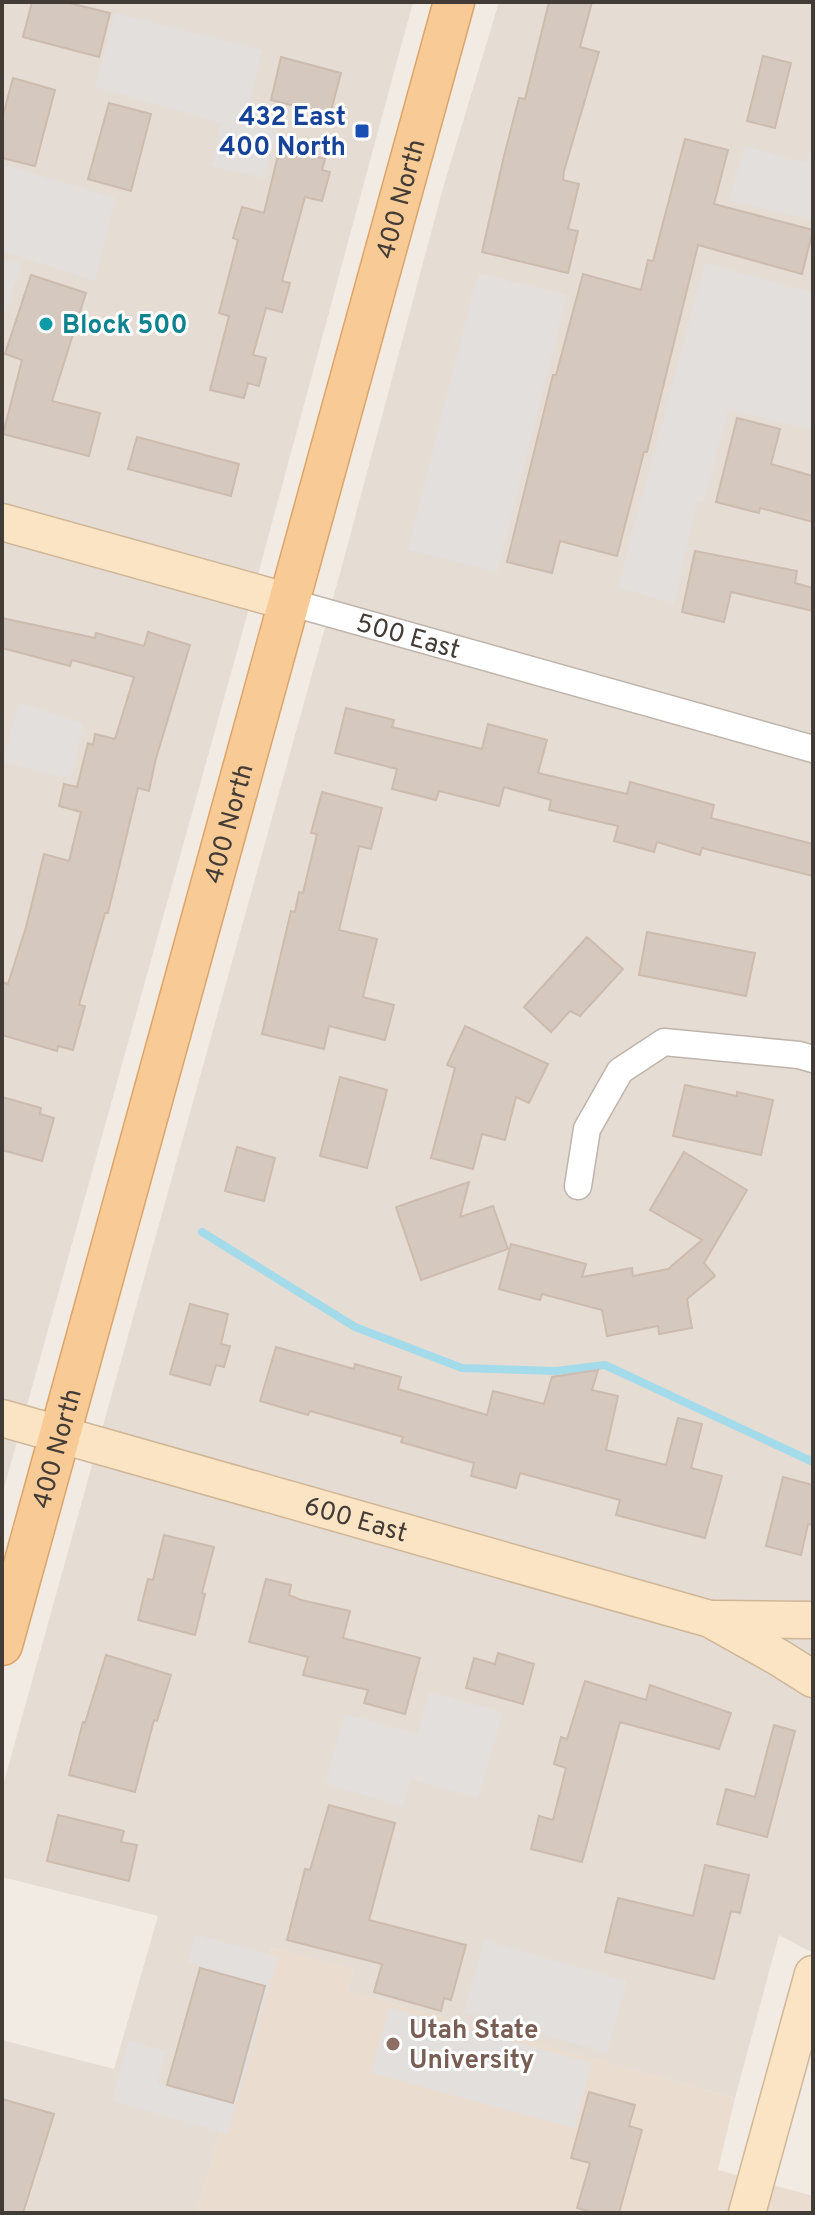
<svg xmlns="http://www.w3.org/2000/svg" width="815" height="2215" viewBox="0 0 815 2215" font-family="Overpass,sans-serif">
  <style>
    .residential { fill: #e5dcd3 }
    .education { fill: #eaddcf }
    .parking { fill: #e2dfdd }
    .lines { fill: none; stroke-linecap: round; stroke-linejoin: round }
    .stream { stroke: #a3dbeb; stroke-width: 8 }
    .building { fill: #d5c8be; stroke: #ccbbae; stroke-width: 2 }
    .street-casing { stroke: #bfb4ab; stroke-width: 29 }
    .secondary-casing { stroke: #cfb697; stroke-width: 39 }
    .primary-casing { stroke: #dca467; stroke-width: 43 }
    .street { stroke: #fff; stroke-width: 26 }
    .secondary { stroke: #fbe4c4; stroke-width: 36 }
    .primary { stroke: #f8cb96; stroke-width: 40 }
    .transit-dot { fill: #1a4fb4; stroke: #fff; stroke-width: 3 }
    .culture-dot { fill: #0f9aa8; stroke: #fff; stroke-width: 3 }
    .education-dot { fill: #8d6e63; stroke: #fff; stroke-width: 3 }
    .labels { text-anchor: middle; stroke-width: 6; stroke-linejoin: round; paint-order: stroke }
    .transit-label { font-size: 26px; font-weight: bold; fill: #164399; stroke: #fff; text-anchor: end }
    .street-label { font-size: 26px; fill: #433b35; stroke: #fff }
    .culture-label { font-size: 26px; font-weight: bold; fill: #0d838f; stroke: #fff; text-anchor: start }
    .education-label { font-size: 26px; font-weight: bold; fill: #785e54; stroke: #fff; text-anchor: start }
  </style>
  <rect width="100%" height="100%" fill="#f1ebe4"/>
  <path class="residential" d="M2,2H413L243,630L2,1495Z
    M499,2H813V1953L779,1935L735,2098L347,1991L354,1969L271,1948L197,2213H2V2040L114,2069L158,1916L2,1877V1789L339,577L443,188Z"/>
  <path class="education" d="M271,1948L354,1968L348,1991L735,2098L718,2170L813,2196V2213H197Z"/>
  <path class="parking" d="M115,13L262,50L251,97L258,110L282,118L264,178L212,166L221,123L95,87Z
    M813,144V220L729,200L745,146L807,163Z
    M2,164L115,198L95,281L2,251Z
    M2,260L22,264L2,322Z
    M705,263L813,293V430L728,409L704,502L697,501L674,604L618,587Z
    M478,273L567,295L497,572L408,550Z
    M19,703L84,723L70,779L3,761Z
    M430,1692L503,1712L478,1798L411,1779L403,1806L325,1784L345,1714L418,1734Z
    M195,1934L278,1957L228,2134L112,2101L129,2040L166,2051L157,2083L184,2090L190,2067L173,2062L180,2037L199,2042L189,2008L194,1990L214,1996L221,1972L188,1962Z
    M484,1940L627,1981L607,2053L464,2012Z
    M389,2008L592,2063L575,2128L371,2073Z"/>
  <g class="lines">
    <path class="stream" d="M202,1232L355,1327L462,1368L556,1371L605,1365L813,1462"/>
  </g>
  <path class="building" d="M32,2H65L110,13L99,57L23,37Z
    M549,2H592L580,47L599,52L564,171L563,180L579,184L568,229L578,231L568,273L482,252L504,156L519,98L525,99Z
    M763,56L791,63L775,128L747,121Z
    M281,57L341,73L330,115L271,100Z
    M13,78L55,90L35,166L2,158V119Z
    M109,103L151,114L131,191L88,179Z
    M685,139L728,150L714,204L813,230L802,274L698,245L647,452H644L617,556L560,541L552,573L507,562L553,375H556L583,274L641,290L648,260L653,261Z
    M280,147L325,159L322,170L330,172L322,201L305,197L282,281L290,283L282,312L266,308L253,355L266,358L259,386L248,383L244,398L210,390L229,316L219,313L238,240L233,238L242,207L264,213Z
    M31,275L86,293L52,401L100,413L89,456L3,434L22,360L5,354Z
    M737,418L780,429L771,464L813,476V522L760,508L759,513L716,502Z
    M137,437L239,464L231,496L128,469Z
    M695,551L797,571L795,583L813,588V611L731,592L724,622L682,612Z
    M2,618L95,638L96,633L144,646L148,632L190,645L155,762L149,791L138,788L108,913H105L79,1005L85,1006L73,1050L58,1046L57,1051L2,1035V982L8,984L26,927L44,854L69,861L81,812L59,806L64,784L77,787L88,743L93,745L95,734L115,739L134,677L72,660L70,666L2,648Z
    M346,708L394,720L392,727L482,749L488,724L547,740L538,773L627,794L630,782L714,805L711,818L813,844V876L702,848L700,855L657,842L654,852L614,841L618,826L549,810L551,800L504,787L499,806L439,791L436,800L392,789L397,769L335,753Z
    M322,792L382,808L371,849L359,846L339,930L377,939L363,997L394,1005L385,1040L329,1026L324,1049L262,1034L291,911L295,912L299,892L303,893L317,834L311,833Z
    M647,932L755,953L746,996L639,975Z
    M587,937L623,969L580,1016L570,1011L551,1032L524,1007Z
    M465,1026L548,1064L529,1103L516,1097L505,1140L482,1134L473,1169L431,1158L455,1068L447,1065Z
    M340,1077L387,1090L367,1168L320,1156Z
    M685,1085L737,1096V1092L773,1100L761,1155L673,1136Z
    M2,1097L41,1108L40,1114L54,1118L42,1161L2,1150Z
    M237,1147L275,1158L264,1201L225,1191Z
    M684,1152L747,1190L704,1263L715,1276L687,1299L692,1328L659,1334L658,1326L607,1336L602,1310L542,1294L540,1300L499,1289L511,1244L586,1264L582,1277L632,1268L633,1276L668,1269L702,1240L650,1210Z
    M469,1182L460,1217L493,1206L508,1249L421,1280L396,1207Z
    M190,1304L228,1314L221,1344L230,1346L224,1367L216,1365L210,1385L170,1374Z
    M276,1347L354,1369L355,1364L401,1377L398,1389L487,1415L493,1391L544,1404L552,1377L598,1370L592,1390L618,1396L606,1450L666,1465L678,1418L702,1424L691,1468L722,1476L705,1538L616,1515L620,1500L520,1473L516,1488L471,1476L474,1463L401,1442L403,1437L310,1411L308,1415L260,1401Z
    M783,1477L813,1485V1525L808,1524L801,1555L766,1546Z
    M164,1535L214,1547L202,1593L205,1594L195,1635L138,1620L148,1579L153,1580Z
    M266,1579L291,1585L289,1595L301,1600L350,1611L343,1638L420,1658L405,1714L364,1703L368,1690L303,1675L308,1657L249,1642Z
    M498,1653L534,1664L523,1704L466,1688L474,1658L495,1664Z
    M106,1655L171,1675L157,1721L154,1720L135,1792L69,1775L83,1722L85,1723Z
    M585,1681L646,1700L650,1685L731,1713L719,1749L620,1722L582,1862L531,1849L539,1816L553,1820L566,1768L554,1764L561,1737L567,1739Z
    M774,1725L795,1731L767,1837L717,1824L726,1789L755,1797Z
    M329,1805L395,1823L369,1920L466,1945L451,2000L444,1998L441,2011L374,1992L382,1964L287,1940L305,1869L310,1870Z
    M58,1815L124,1831L121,1842L137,1845L129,1881L47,1861Z
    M705,1865L749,1875L740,1913L731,1911L714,1979L605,1952L618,1898L693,1916Z
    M200,1968L265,1986L233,2103L167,2085Z
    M589,2092L635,2105L629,2126L642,2130L619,2213H595L577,2208L590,2163L571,2158Z
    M2,2099L54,2114L23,2213H2Z"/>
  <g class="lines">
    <defs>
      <g id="street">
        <path id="s1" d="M289,602L813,749"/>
        <path d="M578,1186L587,1129L620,1071L664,1042L799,1055L813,1059"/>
      </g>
      <g id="secondary">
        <path d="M2,522L289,602"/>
        <path id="s2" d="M2,1418L710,1619L778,1657L813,1679"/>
        <path d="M715,1619L813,1620"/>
        <path d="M747,2213L813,1974"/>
      </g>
      <g id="primary">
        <path id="s3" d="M2,1645L454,2"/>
      </g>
    </defs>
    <use href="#street" class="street-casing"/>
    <use href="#secondary" class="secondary-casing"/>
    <use href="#primary" class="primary-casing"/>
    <use href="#street" class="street"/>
    <use href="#secondary" class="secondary"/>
    <use href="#primary" class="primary"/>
  </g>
  <rect class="transit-dot" x="354" y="123" width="16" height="16" rx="4"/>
  <circle class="culture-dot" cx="46" cy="324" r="8"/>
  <circle class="education-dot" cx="393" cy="2044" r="8"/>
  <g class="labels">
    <g class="transit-label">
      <text x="346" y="125">432 East<tspan x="346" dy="30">400 North</tspan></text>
    </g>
    <g class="street-label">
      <text dy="9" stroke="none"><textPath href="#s3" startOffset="1500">400 North</textPath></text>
      <text dy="9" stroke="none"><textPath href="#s1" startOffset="124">500 East</textPath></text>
      <text dy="9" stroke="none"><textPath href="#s3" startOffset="852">400 North</textPath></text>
      <text dy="9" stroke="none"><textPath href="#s3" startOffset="204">400 North</textPath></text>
      <text dy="9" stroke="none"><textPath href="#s2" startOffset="368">600 East</textPath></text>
    </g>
    <g class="culture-label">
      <text x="62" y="333">Block 500</text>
    </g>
    <g class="education-label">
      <text x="409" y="2038">Utah State<tspan x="409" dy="30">University</tspan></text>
    </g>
  </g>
  <rect width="815" height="2215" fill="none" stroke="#433b35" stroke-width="8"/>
</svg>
